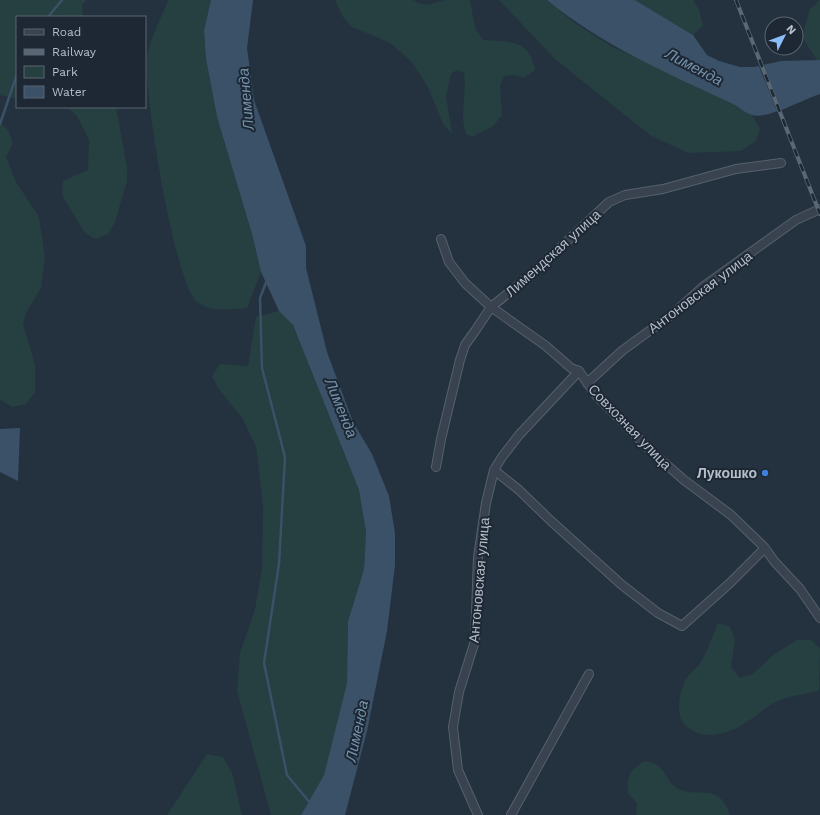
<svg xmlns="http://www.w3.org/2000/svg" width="820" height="815" viewBox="0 0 820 815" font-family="'Work Sans',sans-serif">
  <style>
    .green { fill: #263f40 }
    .water { fill: #3a5168 }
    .pier { fill: #24323f }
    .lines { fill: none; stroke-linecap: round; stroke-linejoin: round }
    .stream { stroke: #3a5168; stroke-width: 2.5 }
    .minor-casing { stroke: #56616c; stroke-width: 10 }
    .minor { stroke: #38434f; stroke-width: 8 }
    .rail-casing { stroke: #5a6876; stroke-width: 4 }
    .rail { stroke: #1d2834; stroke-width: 2.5; stroke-dasharray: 8; stroke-linecap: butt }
    .shop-dot { fill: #3f7fe0; stroke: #1d2834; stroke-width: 1.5 }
    .labels { text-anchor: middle; stroke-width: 4; stroke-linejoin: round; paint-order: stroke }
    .street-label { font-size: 14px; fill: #b5bec9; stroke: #1d2834 }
    .poi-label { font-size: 14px; font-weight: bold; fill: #b5bec9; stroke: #1d2834; text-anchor: end }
    .water-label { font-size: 15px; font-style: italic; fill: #7592ac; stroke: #1d2834 }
  </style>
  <rect width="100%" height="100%" fill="#24323f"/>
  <path class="green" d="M0,0H86L82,5L83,17H17V99L0,95Z
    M168,0H211L204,30L206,59L217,117L252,234L261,272L247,308C230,309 212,313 197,302C175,285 143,90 147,57C149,43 162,15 168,0Z
    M335,0H413C431,10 431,1 447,0C454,0 462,0 470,0L475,28L483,40C510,42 529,38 535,70L524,78L514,75L504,76L500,86L502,115L493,126L472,137L466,134C459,117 467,93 464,73L457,70L451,74L446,96L452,134L443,124L428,87L412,62L390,43L352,27L343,17Z
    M499,0H547L572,21L611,46L733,104L752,115L760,129L756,141L741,151L688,153L650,135L555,59Z
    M635,0H693L700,12L703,26L693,35Z
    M820,0V60H817L802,37L810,9Z
    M67,107H116L127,167V181L115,222L108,234L95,239L84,232L62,195L63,181L88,170L89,140L77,116Z
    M0,122L8,130L13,143L6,157L16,182L39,217L45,258L41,288L27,311L23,324L35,364V392L26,404L12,407L0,400Z
    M279,311L293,325L359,490L366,532L364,569L348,621L347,683L324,775L301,815H271L237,691L240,653L255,609L262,568L263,505L256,447L243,419L218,388L212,376L220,364L248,366L256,317Z
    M718,623L730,627L735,639L731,667L740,678L753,674L773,655L797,640H811L820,648L819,691C805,694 792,695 778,701C765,707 757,716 745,723C727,735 701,742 684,724C676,715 679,694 684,683C687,675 696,669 701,662C708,650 713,635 718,623Z
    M207,754L223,757L232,773L242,815H167Z
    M645,761C649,762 654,763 657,765C666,770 668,784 677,788C699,800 718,780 730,815H636L637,803L628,793C627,775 629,770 645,761Z"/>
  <path class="water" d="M211,0H253L247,48L254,100L306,246V268L327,352L353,422L372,454L389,496L395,533V565L387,631L367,731L345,815H301L324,775L347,683L348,621L364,569L366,532L359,490L293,325L279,311L261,272L252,234L217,117L206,59L204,30Z
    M547,0H635L693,35L707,55L719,61L740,67H754L781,61L820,60V94C804,99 767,120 752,115C745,113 739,107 733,104C667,73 603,46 547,0Z
    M20,428L18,481L0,472V429Z"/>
  <path class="pier" d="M763,63L782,112L778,113L758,64Z"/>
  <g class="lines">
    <path class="stream" d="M48,17L62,0
      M0,124L17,74
      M267,280L260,298L262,368L285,457L279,564L264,663L287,775L311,804"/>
    <defs>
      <path id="minor" d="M441,239L449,262L465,283L491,307L546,346L571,368L579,371L595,394L652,452L684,480L731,515L765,548L774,561L800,589L820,618
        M587,383L623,350L674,313L704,286L796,220L820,209
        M436,467L441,439L460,360L465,345L475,331L491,307L532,274L609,202L625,195L663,189L736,169L781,163
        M494,470L519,490L551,521L622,585L658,613L682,626L730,583L765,548
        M478,815L458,770L453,727L459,692L475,641L478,557L486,503L494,470L502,457L519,435L579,371
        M511,815L589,674"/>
    </defs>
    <use href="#minor" class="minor-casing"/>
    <use href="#minor" class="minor"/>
    <defs>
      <path id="rail" d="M736,0L820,214"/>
    </defs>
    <use href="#rail" class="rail-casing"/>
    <use href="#rail" class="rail"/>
  </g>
  <circle class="shop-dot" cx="765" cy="473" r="4"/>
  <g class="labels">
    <g class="street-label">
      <text transform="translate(553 253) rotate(-42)" y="5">Лимендская улица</text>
      <text transform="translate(700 292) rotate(-37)" y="5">Антоновская улица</text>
      <text transform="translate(630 427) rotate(46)" y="5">Совхозная улица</text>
      <text transform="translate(479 580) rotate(-85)" y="5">Антоновская улица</text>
    </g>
    <g class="poi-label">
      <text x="757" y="478">Лукошко</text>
    </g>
    <g class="water-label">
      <text transform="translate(694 67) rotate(28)" y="5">Лименда</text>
      <text transform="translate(246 99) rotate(-95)" y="5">Лименда</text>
      <text transform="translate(341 408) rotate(68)" y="5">Лименда</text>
      <text transform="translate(357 731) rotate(-78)" y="5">Лименда</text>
    </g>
  </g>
  <rect x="16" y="16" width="130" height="92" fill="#1d2834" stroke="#5a6470"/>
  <rect x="24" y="29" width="20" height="6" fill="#38434f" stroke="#5a6470"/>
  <text x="52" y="36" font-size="12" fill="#b5bec9">Road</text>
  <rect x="24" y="49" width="20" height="6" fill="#5a6876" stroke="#5a6470"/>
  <text x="52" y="56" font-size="12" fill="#b5bec9">Railway</text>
  <rect x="24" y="66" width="20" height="12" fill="#263f40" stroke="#5a6470"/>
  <text x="52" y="76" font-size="12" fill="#b5bec9">Park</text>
  <rect x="24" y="86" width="20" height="12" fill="#3a5168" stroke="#5a6470"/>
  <text x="52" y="96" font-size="12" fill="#b5bec9">Water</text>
  <g transform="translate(784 36) rotate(48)"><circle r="19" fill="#1d2834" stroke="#5a6470"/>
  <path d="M0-3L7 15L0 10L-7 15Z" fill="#8bbef8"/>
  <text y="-6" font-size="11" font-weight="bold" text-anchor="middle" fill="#b5bec9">N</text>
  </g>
</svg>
